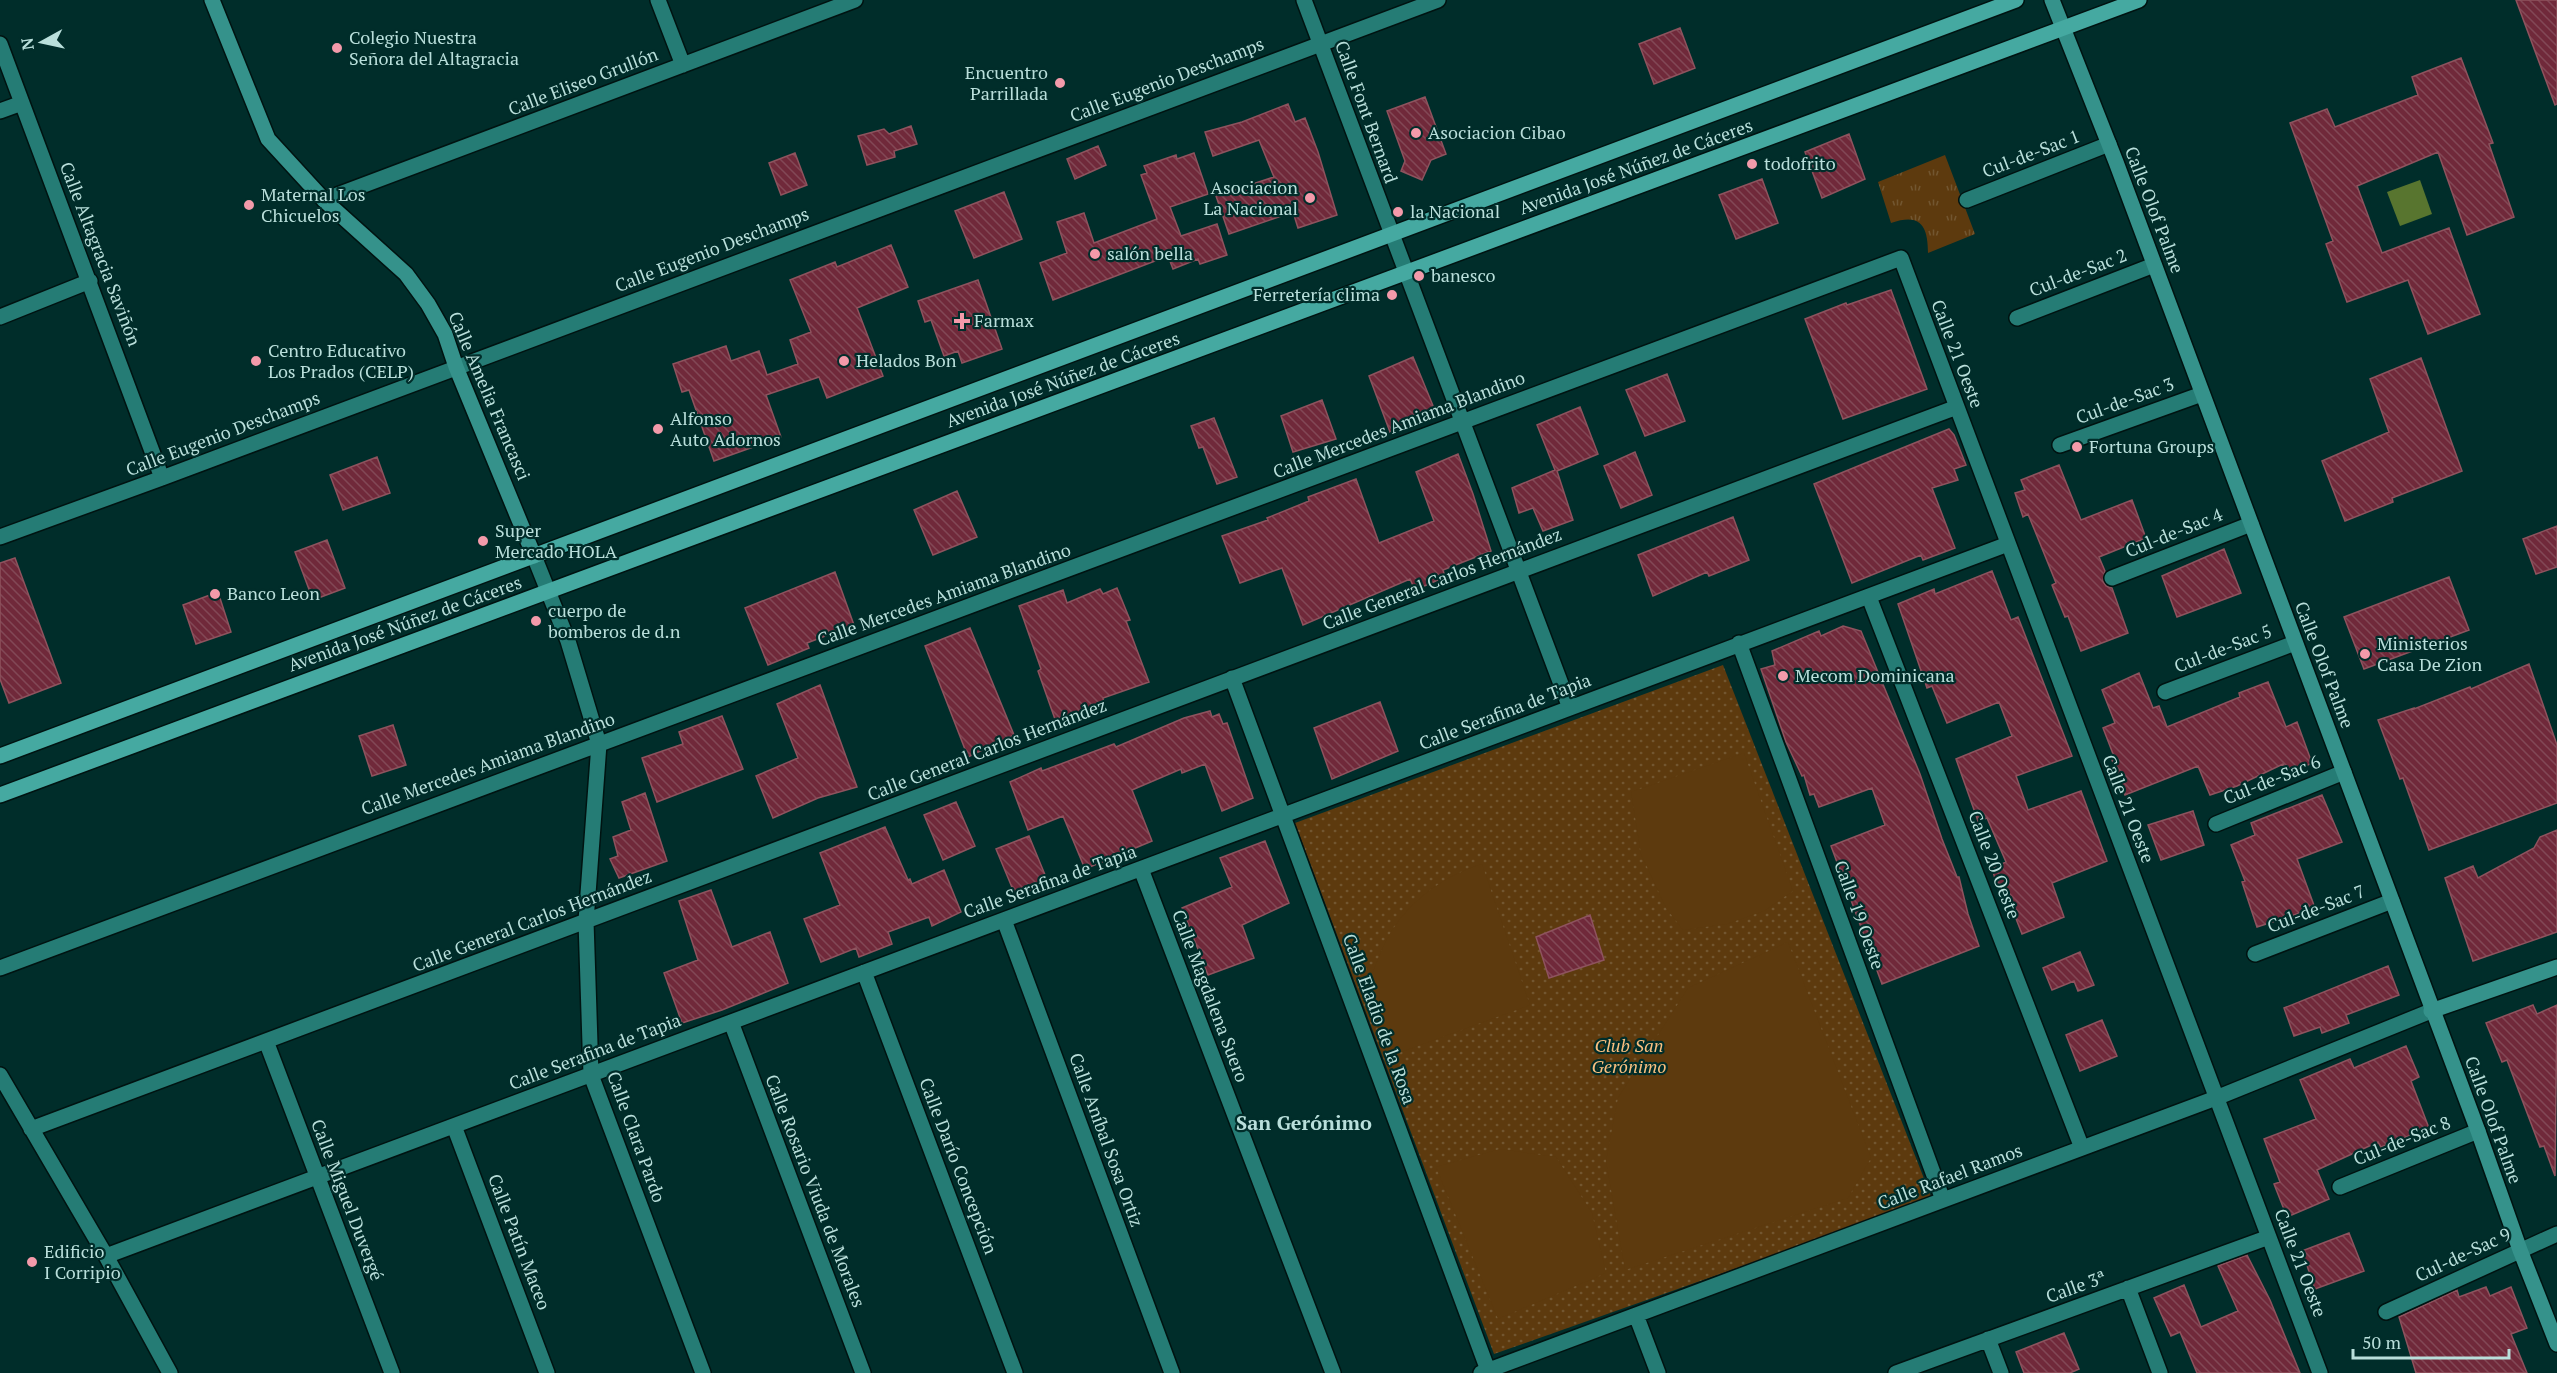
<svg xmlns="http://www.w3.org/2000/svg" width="2557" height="1373" viewBox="0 0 2557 1373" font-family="'PT Serif',serif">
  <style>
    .grass { fill: url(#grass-tufts) }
    .park { fill: url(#park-dots) }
    .pitch { fill: #5d3a0e }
    .water { fill: #58752f }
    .building { fill: url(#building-back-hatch); stroke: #8e535e; stroke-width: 1.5 }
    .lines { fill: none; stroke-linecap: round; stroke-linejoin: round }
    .street-casing { stroke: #001311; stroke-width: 18 }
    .secondary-casing { stroke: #001311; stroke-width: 18 }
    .primary-casing { stroke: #001311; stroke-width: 18 }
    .street { stroke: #257c75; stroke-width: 15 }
    .secondary { stroke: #35928b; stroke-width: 15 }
    .primary { stroke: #45a9a1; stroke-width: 15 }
    .poi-dot { fill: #f39aaa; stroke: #002d2a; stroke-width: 2 }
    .labels { text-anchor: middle; stroke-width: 4.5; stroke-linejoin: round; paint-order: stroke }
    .poi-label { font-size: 18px; fill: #b9dfdb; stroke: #002d2a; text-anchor: start }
    .street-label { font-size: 18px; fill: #b9dfdb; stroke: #002d2a }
    .park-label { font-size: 18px; font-style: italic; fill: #fbc080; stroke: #002d2a }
    .neighbourhood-label { font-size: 20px; font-weight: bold; fill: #b9dfdb; stroke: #002d2a }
  </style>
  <defs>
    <pattern id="grass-tufts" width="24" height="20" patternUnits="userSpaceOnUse" patternTransform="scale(1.5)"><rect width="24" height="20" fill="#5d3a0e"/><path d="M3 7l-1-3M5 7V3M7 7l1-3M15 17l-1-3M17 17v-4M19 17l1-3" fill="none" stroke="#725630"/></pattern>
    <pattern id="park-dots" width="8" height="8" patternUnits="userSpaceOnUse" patternTransform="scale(1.5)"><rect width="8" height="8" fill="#5d3a0e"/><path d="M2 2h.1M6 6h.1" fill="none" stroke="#725630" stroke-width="1.8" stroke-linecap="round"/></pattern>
    <pattern id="building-back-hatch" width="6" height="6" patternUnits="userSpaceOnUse" patternTransform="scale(1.5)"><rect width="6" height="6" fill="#70293a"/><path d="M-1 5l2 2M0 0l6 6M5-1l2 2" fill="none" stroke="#824856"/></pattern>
  </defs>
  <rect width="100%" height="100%" fill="#002d2a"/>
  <path class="grass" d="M1945,155L1975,234L1928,253C1928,225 1920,213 1891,223L1878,182Z"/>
  <path class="park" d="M1723,665L1932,1199L1494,1354L1295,823Z"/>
  <path class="pitch" d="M1744,753L1793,891L1764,911L1727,924L1683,930L1666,908L1641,854L1631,792Z
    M1482,864L1530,1005L1393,1055C1383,1030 1373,1006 1372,979C1372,972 1376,964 1379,957C1395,912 1436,878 1482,864Z
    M1788,942L1871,1158L1848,1198L1625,1270L1606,1161L1618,1098L1688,988Z
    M1500,1149L1556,1157L1592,1213L1606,1273L1498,1319L1436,1167Z"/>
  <path class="water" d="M2420,180L2432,214L2400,226L2387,192Z"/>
  <path class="building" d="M2516,0H2557V104L2555,105Z
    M1680,28L1695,68L1654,84L1639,44Z
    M2461,58L2493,143L2489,144L2514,217L2467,235L2438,152L2357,186L2382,253L2449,228L2480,314L2428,334L2408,280L2347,302L2326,244L2333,241L2290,123L2327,109L2335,127L2418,95L2412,77Z
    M1425,97L1446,154L1431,160L1422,180L1401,171L1405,161L1387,111Z
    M1288,104L1295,122L1305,118L1318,152L1337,215L1298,228L1293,212L1229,234L1216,196L1274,177L1259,140L1213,156L1205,132L1242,122Z
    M911,126L917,144L894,151L895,157L867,165L858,136L884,129L889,134Z
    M1849,134L1865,179L1822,198L1805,152Z
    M1098,146L1106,165L1075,179L1067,159Z
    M795,153L807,185L781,195L769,163Z
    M1194,153L1208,194L1170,207L1181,236L1217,224L1227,255L1200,264L1198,259L1173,269L1168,256L1053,300L1040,263L1067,253L1057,222L1084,213L1094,243L1157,219L1141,175L1147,173L1144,166L1176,155L1177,159Z
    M1762,179L1778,223L1736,239L1719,195Z
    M1004,192L1022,239L974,258L955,211Z
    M891,245L908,287L857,308L883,376L827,398L819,377L766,395L781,437L714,461L689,390L682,392L673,364L726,346L731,361L759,351L767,375L798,364L790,340L811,332L790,280L835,262L837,267Z
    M978,280L1002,349L962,363L958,351L944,356L931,320L925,322L918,301Z
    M1891,290L1927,389L1843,419L1805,319L1846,303L1847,305Z
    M1413,357L1436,413L1390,432L1369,376Z
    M2421,358L2462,471L2392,498L2393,502L2345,521L2322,461L2389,432L2370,379Z
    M1667,374L1685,421L1645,436L1626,390Z
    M1322,400L1336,439L1293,452L1281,416Z
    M1580,407L1598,454L1557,471L1573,520L1543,531L1533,508L1519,513L1512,488L1555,470L1537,425Z
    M1214,418L1237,477L1217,484L1203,447L1199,448L1191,426Z
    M1949,429L1954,435L1966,465L1954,469L1958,480L1932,488L1955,548L1923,560L1921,555L1852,583L1814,484Z
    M1635,452L1652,495L1621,508L1604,466Z
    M1458,454L1473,494L1491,551L1443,570L1445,577L1415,590L1410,579L1303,625L1282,568L1240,583L1222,536L1268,520L1267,518L1309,501L1308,497L1356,479L1379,543L1434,521L1416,472Z
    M377,457L390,493L343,510L330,475Z
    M2059,465L2081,520L2132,500L2146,538L2099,557L2105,571L2103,581L2106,586L2112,588L2128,633L2081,651L2068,616L2065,617L2052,585L2056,583L2028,514L2023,517L2015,493L2025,490L2021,480Z
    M957,491L977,537L933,555L914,510Z
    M1733,517L1749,560L1709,576L1707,572L1653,596L1638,555Z
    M2557,526V567L2536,574L2523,539Z
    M327,540L345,588L313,600L295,552Z
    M2224,549L2241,593L2177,617L2162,576Z
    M15,558L61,683L9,703L0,679V563Z
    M1992,571L2011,620L2018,617L2072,756L2016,776L2028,810L2081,791L2107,861L2052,883L2064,917L2022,934L2004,888L1999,891L1992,869L2006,862L1987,818L1978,821L1956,759L2012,736L1999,702L1947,723L1932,686L1927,688L1898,604L1934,589L1935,594Z
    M835,572L854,625L807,643L809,648L768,665L745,608Z
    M2449,577L2469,630L2364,669L2344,617Z
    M1117,588L1130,620L1126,621L1149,682L1103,698L1104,703L1056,722L1038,671L1041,669L1019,606L1063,590L1067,603L1100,589L1103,594Z
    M218,592L231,632L196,644L183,605Z
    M1843,626L1861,631L1920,774L1942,839L1957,877H1959L1968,914L1979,946L1882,984L1831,846L1885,825L1872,788L1819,807L1814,794L1810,795L1804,775L1802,776L1786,742L1761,669L1775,665L1772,651L1819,631L1821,636Z
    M970,628L1014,735L968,757L925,646Z
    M2529,664L2557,745V803L2429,850L2403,778L2400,779L2378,720L2414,708V709L2470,687L2471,689Z
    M2139,673L2153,708L2159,706L2167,727L2240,697L2239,693L2268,682L2286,727L2297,722L2312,763L2288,774L2283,764L2237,786L2210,795L2198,766L2125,795L2112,760L2115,759L2103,728L2115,723L2102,690Z
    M820,685L857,787L818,798L773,818L756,776L798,758L777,704Z
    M1380,702L1398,751L1332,779L1314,728Z
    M1210,711L1212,717L1219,714L1223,724L1227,723L1253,798L1222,811L1205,764L1182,773L1181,769L1132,790L1152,841L1085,869L1063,816L1028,830L1010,782L1041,768L1042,771L1114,744L1116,747L1184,718Z
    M722,716L743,769L657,802L642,758L683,744L679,732Z
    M393,725L406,765L372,776L359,736Z
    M645,793L667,861L619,878L610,859L618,856L613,837L631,830L622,802Z
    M2322,795L2342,842L2297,859L2315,908L2257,927L2242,882L2245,881L2231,845L2255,835L2251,823Z
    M956,802L975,846L943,860L924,815Z
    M2193,811L2204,845L2161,860L2148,825Z
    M885,827L908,880L910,879L912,884L944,870L961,912L932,926L929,917L888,932L892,944L859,957L856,948L821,962L804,919L840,905L820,853Z
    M2557,830V932L2473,961L2445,878L2473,866L2478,878L2534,848L2540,837Z
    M1029,836L1048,882L1016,897L996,849Z
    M1265,841L1289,903L1242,925L1254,958L1208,975L1182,908L1232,887L1220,858Z
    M711,890L732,947L770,932L788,983L722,1010L682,1023L664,973L698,960L679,901Z
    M1590,915L1604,960L1549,978L1536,937Z
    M2080,952L2094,985L2078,991L2074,981L2052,990L2043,968Z
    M2388,966L2399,995L2346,1015L2349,1023L2322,1033L2320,1027L2294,1036L2284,1008Z
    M2533,1005L2537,1014L2557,1005L2555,1176L2544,1146L2540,1147L2507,1060L2502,1062L2486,1023Z
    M2102,1020L2117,1056L2080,1071L2066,1035Z
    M2406,1046L2419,1077L2411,1081L2429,1128L2381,1147L2378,1142L2317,1170L2329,1199L2287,1217L2274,1184L2280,1182L2264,1139L2316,1119L2300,1080L2350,1059L2354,1068Z
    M2349,1233L2364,1271L2315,1289L2302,1251Z
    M2247,1255L2270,1300L2300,1373H2197L2180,1332L2171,1336L2154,1298L2184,1285L2201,1327L2238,1311L2218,1266Z
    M2486,1287L2490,1296L2511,1287L2527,1328L2511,1334L2527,1373H2416L2399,1317L2457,1290L2459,1297Z
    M2064,1333L2079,1369L2070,1373H2024L2016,1352Z"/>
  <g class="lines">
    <defs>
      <path id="street" d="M658,0L683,65
        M1304,0L1570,708
        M0,44L162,478
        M0,111L22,103
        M324,200L855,0
        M1967,200L2109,144
        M0,317L90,281
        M2017,318L2154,265
        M2060,445L2202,394
        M0,537L162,478L1438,0
        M534,556L568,641L599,744L586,921L591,1075L703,1373
        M2112,578L2251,524
        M1869,597L2082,1148
        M1739,643L1943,1200
        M1232,678L1489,1373
        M2165,692L2295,643
        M2216,824L2344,772
        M1141,869L1333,1373
        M1004,920L1172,1373
        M2255,954L2392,901
        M0,968L1901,258L2320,1373
        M864,972L1015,1373
        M731,1022L863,1373
        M266,1041L392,1373
        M0,1075L106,1256L170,1373
        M454,1126L547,1373
        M31,1129L1957,407
        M2340,1187L2478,1131
        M106,1256L2008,544
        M2128,1288L2160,1373
        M2386,1312L2557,1234
        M1636,1315L1658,1373
        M1988,1339L2001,1373
        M1481,1373L2216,1098L2431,1011
        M1896,1373L2269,1237"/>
      <path id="secondary" d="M212,0L268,139L324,200L406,274L428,304L445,334L456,367L534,556
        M2052,0L2116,162L2478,1131L2520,1250L2557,1344
        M2431,1011L2557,967"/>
      <path id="primary" d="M0,756L2016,0
        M0,795L2139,0"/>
    </defs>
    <use href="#street" class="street-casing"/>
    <use href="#secondary" class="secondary-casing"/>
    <use href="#primary" class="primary-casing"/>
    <use href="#street" class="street"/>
    <use href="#secondary" class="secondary"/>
    <use href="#primary" class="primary"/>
  </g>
  <g class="poi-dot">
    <circle cx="337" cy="48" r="6"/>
    <circle cx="1060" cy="83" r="6"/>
    <circle cx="1416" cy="133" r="6"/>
    <circle cx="1752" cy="164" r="6"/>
    <circle cx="1310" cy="198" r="6"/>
    <circle cx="249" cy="205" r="6"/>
    <circle cx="1398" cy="212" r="6"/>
    <circle cx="1095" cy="254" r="6"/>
    <circle cx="1419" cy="276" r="6"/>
    <circle cx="1392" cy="295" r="6"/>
    <path d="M959 312h6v6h6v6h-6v6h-6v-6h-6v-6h6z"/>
    <circle cx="256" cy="361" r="6"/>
    <circle cx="844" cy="361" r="6"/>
    <circle cx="658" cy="429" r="6"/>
    <circle cx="2077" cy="447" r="6"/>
    <circle cx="483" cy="541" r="6"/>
    <circle cx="215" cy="594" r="6"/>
    <circle cx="536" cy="621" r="6"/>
    <circle cx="2365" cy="654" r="6"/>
    <circle cx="1783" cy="676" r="6"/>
    <circle cx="32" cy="1262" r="6"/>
  </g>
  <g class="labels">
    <g class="poi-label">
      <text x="349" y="44">Colegio Nuestra<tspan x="349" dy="21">Señora del Altagracia</tspan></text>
      <text x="1048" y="79" text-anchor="end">Encuentro<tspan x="1048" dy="21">Parrillada</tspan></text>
      <text x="1428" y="139">Asociacion Cibao</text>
      <text x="1764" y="170">todofrito</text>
      <text x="1298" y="194" text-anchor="end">Asociacion<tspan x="1298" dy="21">La Nacional</tspan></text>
      <text x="261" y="201">Maternal Los<tspan x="261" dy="21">Chicuelos</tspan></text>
      <text x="1410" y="218">la Nacional</text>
      <text x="1107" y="260">salón bella</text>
      <text x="1431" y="282">banesco</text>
      <text x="1380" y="301" text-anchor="end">Ferretería clima</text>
      <text x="974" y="327">Farmax</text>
      <text x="268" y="357">Centro Educativo<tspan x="268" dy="21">Los Prados (CELP)</tspan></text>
      <text x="856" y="367">Helados Bon</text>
      <text x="670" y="425">Alfonso<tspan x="670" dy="21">Auto Adornos</tspan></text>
      <text x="2089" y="453">Fortuna Groups</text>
      <text x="495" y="537">Super<tspan x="495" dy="21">Mercado HOLA</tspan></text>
      <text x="227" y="600">Banco Leon</text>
      <text x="548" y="617">cuerpo de<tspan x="548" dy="21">bomberos de d.n</tspan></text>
      <text x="2377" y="650">Ministerios<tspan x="2377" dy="21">Casa De Zion</tspan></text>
      <text x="1795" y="682">Mecom Dominicana</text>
      <text x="44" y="1258">Edificio<tspan x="44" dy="21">I Corripio</tspan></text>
    </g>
    <g class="street-label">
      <text transform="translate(1167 80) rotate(-21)" y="6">Calle Eugenio Deschamps</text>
      <text transform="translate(583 82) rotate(-21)" y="6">Calle Eliseo Grullón</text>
      <text transform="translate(1366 112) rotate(70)" y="6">Calle Font Bernard</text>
      <text transform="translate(2031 154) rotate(-21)" y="6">Cul-de-Sac 1</text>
      <text transform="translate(1636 167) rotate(-20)" y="6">Avenida José Núñez de Cáceres</text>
      <text transform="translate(2154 210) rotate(69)" y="6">Calle Olof Palme</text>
      <text transform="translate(712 250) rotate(-21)" y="6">Calle Eugenio Deschamps</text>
      <text transform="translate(100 254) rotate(69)" y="6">Calle Altagracia Saviñón</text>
      <text transform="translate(2078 273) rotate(-21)" y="6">Cul-de-Sac 2</text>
      <text transform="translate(1957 354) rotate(69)" y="6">Calle 21 Oeste</text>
      <text transform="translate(1063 380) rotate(-20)" y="6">Avenida José Núñez de Cáceres</text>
      <text transform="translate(489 396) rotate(67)" y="6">Calle Amelia Francasci</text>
      <text transform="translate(2125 401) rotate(-20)" y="6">Cul-de-Sac 3</text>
      <text transform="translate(1399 425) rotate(-21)" y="6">Calle Mercedes Amiama Blandino</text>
      <text transform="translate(223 434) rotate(-21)" y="6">Calle Eugenio Deschamps</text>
      <text transform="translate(2174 533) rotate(-22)" y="6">Cul-de-Sac 4</text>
      <text transform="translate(1442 579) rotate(-21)" y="6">Calle General Carlos Hernández</text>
      <text transform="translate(944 595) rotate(-20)" y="6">Calle Mercedes Amiama Blandino</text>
      <text transform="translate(405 624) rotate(-20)" y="6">Avenida José Núñez de Cáceres</text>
      <text transform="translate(2223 649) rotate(-21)" y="6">Cul-de-Sac 5</text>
      <text transform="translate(2324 665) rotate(69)" y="6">Calle Olof Palme</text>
      <text transform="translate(1505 712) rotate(-21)" y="6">Calle Serafina de Tapia</text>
      <text transform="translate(987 750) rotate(-21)" y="6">Calle General Carlos Hernández</text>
      <text transform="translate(488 764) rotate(-20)" y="6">Calle Mercedes Amiama Blandino</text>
      <text transform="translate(2272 780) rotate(-22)" y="6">Cul-de-Sac 6</text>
      <text transform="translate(2128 809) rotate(69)" y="6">Calle 21 Oeste</text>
      <text transform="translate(1994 865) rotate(69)" y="6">Calle 20 Oeste</text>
      <text transform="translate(1050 882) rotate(-20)" y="6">Calle Serafina de Tapia</text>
      <text transform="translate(2316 909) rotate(-21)" y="6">Cul-de-Sac 7</text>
      <text transform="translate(1859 915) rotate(70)" y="6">Calle 19 Oeste</text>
      <text transform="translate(532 921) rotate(-21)" y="6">Calle General Carlos Hernández</text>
      <text transform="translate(1210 996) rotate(69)" y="6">Calle Magdalena Suero</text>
      <text transform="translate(1379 1019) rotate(70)" y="6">Calle Eladio de la Rosa</text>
      <text transform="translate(595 1052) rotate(-21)" y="6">Calle Serafina de Tapia</text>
      <text transform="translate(2493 1120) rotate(70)" y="6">Calle Olof Palme</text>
      <text transform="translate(636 1137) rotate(70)" y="6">Calle Clara Pardo</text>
      <text transform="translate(1106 1140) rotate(70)" y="6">Calle Aníbal Sosa Ortiz</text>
      <text transform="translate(2402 1141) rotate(-22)" y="6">Cul-de-Sac 8</text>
      <text transform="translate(958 1166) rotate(69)" y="6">Calle Darío Concepción</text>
      <text transform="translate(1950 1177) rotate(-21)" y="6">Calle Rafael Ramos</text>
      <text transform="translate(815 1191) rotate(69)" y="6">Calle Rosario Viuda de Morales</text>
      <text transform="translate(347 1200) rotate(69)" y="6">Calle Miguel Duvergé</text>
      <text transform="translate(519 1242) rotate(69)" y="6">Calle Patín Maceo</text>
      <text transform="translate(2463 1255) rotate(-25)" y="6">Cul-de-Sac 9</text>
      <text transform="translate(2300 1263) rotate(69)" y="6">Calle 21 Oeste</text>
      <text transform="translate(2076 1287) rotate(-20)" y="6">Calle 3ª</text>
    </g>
    <g class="park-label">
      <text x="1629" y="1052">Club San<tspan x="1629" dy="21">Gerónimo</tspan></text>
    </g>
    <g class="neighbourhood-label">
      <text x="1304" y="1130">San Gerónimo</text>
    </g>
  </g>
  <g transform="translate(42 42) rotate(262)" stroke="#002d2a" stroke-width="4.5" paint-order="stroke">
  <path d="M0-4.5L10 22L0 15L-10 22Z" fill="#b9dfdb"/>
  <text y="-9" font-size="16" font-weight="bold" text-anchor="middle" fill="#b9dfdb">N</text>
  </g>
  <path d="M2353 1349v9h156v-9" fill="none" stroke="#b9dfdb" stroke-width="3"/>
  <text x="2362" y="1349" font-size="18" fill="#b9dfdb" stroke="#002d2a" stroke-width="4.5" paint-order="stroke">50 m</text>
</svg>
